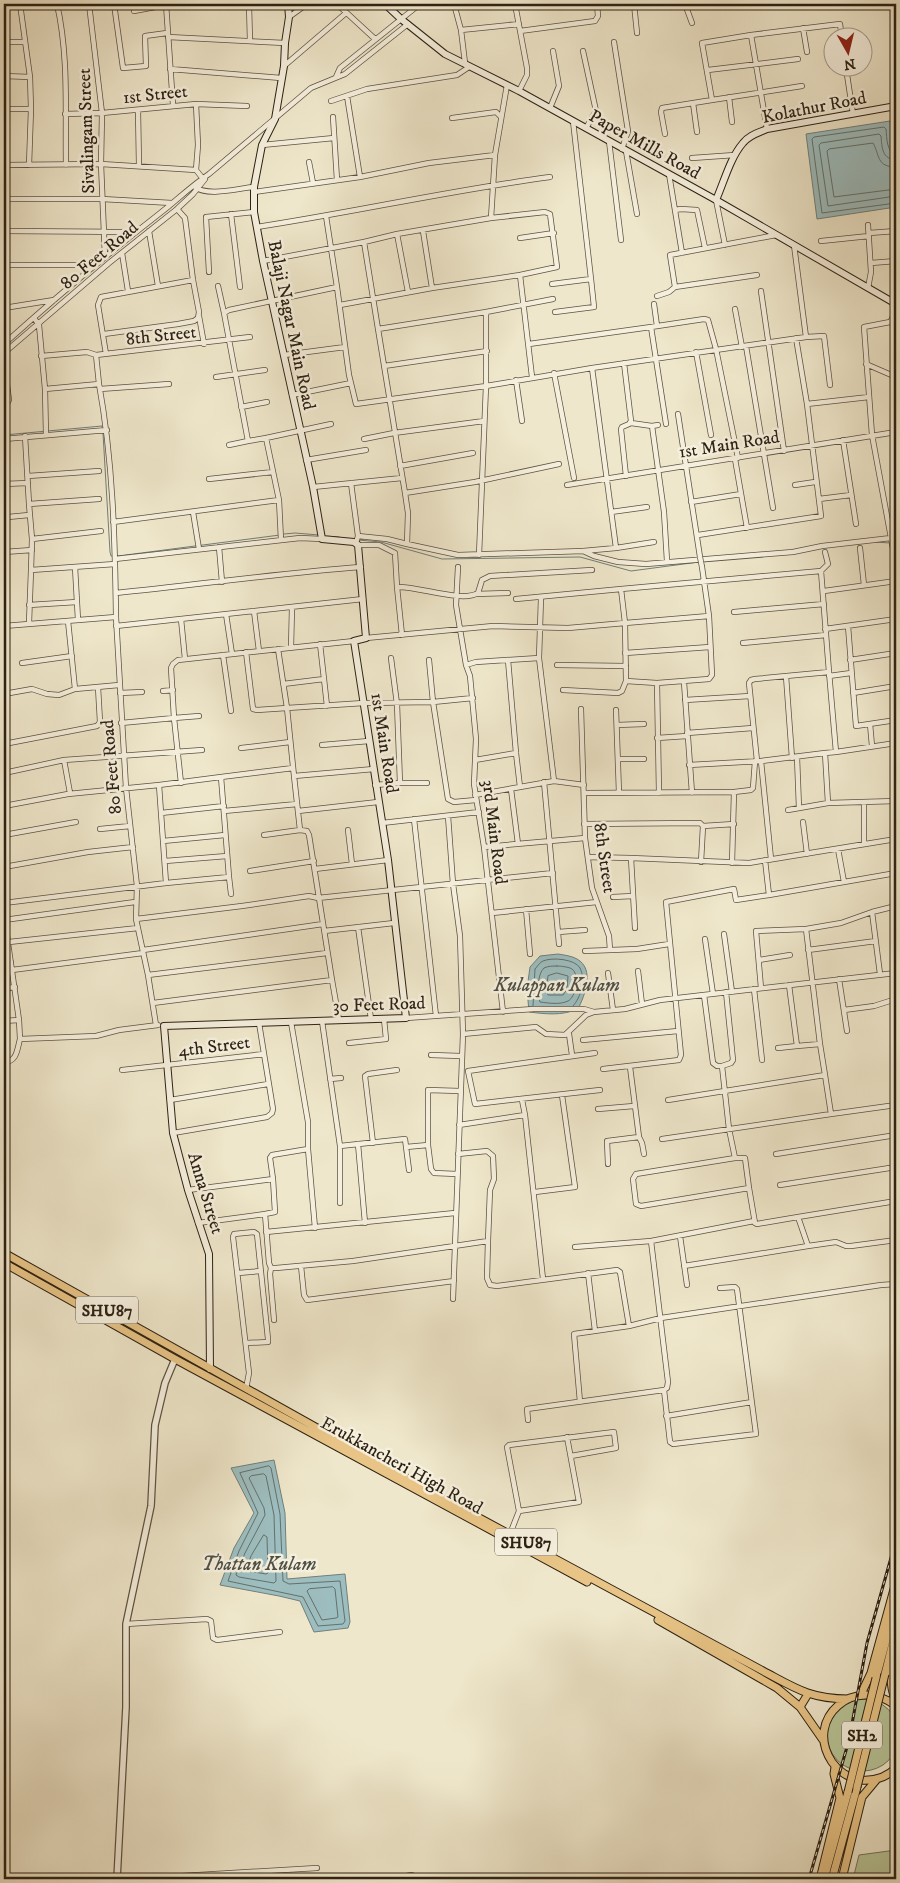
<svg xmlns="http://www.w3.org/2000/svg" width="900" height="1883" viewBox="0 0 900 1883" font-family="'IM FELL DW Pica',serif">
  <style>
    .green { fill: #b8c598; stroke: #727356 }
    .water { fill: #9dbec0; stroke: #707f7b }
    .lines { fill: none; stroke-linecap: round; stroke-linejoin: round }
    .shore { stroke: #64706a; stroke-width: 1 }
    .stream { stroke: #707f7b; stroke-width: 1 }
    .minor-casing { stroke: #5d5241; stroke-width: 6 }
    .tertiary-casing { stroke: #5d5241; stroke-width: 8 }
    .secondary-casing { stroke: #2c2113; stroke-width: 8 }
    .primary-casing { stroke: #2c2113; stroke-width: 9 }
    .minor { stroke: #f5efdd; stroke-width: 4.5 }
    .tertiary { stroke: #f5efdd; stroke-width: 5.5 }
    .secondary { stroke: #f5efdd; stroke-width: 6 }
    .primary { stroke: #e8c486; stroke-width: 7 }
    .rail-casing { stroke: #2c2113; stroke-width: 3 }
    .rail { stroke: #f5efdd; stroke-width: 1; stroke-dasharray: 4; stroke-linecap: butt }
    .minor-bridge-casing { stroke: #5d5241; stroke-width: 6; stroke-linecap: butt }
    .primary-bridge-casing { stroke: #2c2113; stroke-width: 9; stroke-linecap: butt }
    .minor-bridge { stroke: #f5efdd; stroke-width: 4.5 }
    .primary-bridge { stroke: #e8c486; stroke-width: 7 }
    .labels { text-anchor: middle; stroke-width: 5; stroke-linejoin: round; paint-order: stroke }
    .shield { fill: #f5efdd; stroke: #685f50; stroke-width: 1 }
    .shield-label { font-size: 16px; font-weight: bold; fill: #2c2113 }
    .street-label { font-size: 18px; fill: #2c2113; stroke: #f5efdd }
    .water-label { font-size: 19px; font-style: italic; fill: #4e5047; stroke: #f5efdd }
  </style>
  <rect width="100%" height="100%" fill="#efe7cb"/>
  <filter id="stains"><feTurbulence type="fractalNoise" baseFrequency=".004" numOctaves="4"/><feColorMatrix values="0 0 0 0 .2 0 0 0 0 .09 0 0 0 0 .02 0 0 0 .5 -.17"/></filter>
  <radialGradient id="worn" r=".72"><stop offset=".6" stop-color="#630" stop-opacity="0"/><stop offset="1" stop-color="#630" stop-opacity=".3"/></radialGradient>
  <path class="green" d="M827 1735a36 36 0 1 1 72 0a36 36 0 1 1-72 0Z
    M896,1850V1879H853L859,1855Z"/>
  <path class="water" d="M890,121L896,164V207L817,219L806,134Z
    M558,954C564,955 572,956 577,959C595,969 585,995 578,1009C561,1016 546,1014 529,1012L527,989L530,967L540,956Z
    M274,1460L285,1513L287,1579L345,1574L350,1622L348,1628L314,1632L300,1601L279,1596L220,1585L234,1548L254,1513L231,1468Z"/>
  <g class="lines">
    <path class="shore" d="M896,154C886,152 887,138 886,129L884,127L814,137L812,139L822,213L896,203
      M896,160C882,159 882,148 881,136L879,134L821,143L819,145L828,206L896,196
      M896,167C876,167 880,155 873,143L829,149L827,151L834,197L896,189
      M557,966C561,966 569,967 572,969C580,975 576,997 568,1001C560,1005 548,1003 540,1002C537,995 537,974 544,968C548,966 553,966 557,966Z
      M557,973L568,976L567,989L563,995H548L546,990L548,976Z
      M533,1006L535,969C537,967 540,962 543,961C552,957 575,959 580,968C586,980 581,997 573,1006
      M269,1466L271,1468L280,1514L283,1581L289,1584L340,1581L345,1621L343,1624L318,1626L303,1597L228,1581L239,1551L258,1513L240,1473Z
      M264,1474L266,1476L274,1515L276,1581L274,1583L239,1577L236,1575L245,1553L265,1515L264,1508L249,1478L251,1476Z
      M264,1535L267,1537L268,1573L266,1574L248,1571L247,1568L251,1556Z
      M333,1587L335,1589L338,1617L336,1618L322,1620L307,1591L309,1589Z"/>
    <path class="stream" d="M103,433L110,552L111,556H114
      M4,435L102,426V429
      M284,534L295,533L319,535
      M323,536L339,537
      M358,540L381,542L442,559L580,557L631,571L699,562
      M874,542L890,543
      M118,556L280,535"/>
    <defs>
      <path id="minor" d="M20,4L30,77L31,109L29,165
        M57,4C69,57 65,111 66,165
        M89,4L102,113L101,164L105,257
        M114,4L123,68L146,66L145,36L167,33
        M166,4L173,105
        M195,4L249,6
        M337,4L375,39
        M454,4L461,30L519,24
        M515,4L527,68V75L519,91
        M634,4L637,33
        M685,4L692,23
        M249,5L250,41
        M134,11L166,5
        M289,17L307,4
        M803,28L807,52
        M461,30L465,63
        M520,31L595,21L598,16L597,4
        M168,37L285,43
        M4,42H25
        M614,42L628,131L622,149
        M583,51L596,111L586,128
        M284,66L346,13
        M846,68L853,114
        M170,69L281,78
        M708,70L798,59
        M4,76L30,77
        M336,77L340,68L420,4
        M347,96L360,177
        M729,97L732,122
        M712,100L802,86
        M331,101L367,89L457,75L469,67
        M693,103L697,132
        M550,108L559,86L553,51
        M4,109H31
        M138,110L139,166
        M65,114L102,113L196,104L247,106
        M333,117L337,180
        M452,118L496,112L501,117
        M767,129L751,35L840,24L842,38
        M665,134L661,112L662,108L712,100L702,43L751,35
        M609,141L621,240
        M262,145L334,138
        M626,151L637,214
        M692,158L735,155
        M309,162L313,183
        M4,165L101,164L196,170L204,180
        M196,170L198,145L196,104
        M669,174L682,253
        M195,187C208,197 239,188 254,187
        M254,192L360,177L429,163L495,155
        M4,199H102L172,203
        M716,200L725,245
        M675,210L681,209L697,210L705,248
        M231,214L240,287
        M326,216L337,287
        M491,218L545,212L550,214L557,267L520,275
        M257,227C355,212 452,190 550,177
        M4,231L136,232
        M149,231L158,286
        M423,231L432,288
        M869,233L896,231
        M397,234L408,292
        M520,238L554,233
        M821,241L869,236
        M122,253L128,291
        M263,261L364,242
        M871,263L896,261
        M4,265H95
        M209,272L206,217L254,212
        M757,275L675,287L670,255L776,235
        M552,284L591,279L573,121
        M218,286L224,313
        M868,288L871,272L868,225
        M761,291L784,451
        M657,296L669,292L675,287
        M553,299L486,312L378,329L405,493L475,482L559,464
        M654,304L657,326
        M340,305L432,288L520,275L532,377
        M896,307L892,319L890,322L864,327L872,435L896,565
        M4,308L54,300
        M4,308L6,265
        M735,309L742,347
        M555,312L594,307L591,279
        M199,316L204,344
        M34,318L39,325L45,389L46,435
        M892,319L896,352
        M651,327L704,319L708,320L716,349L738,458
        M378,329L364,242L397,234L491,218L495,155L507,85
        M104,334L178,324L194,321L198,318L199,312L193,280L185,218L177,209
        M806,337L824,336L830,385
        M4,344C54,299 105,256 159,214C176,201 191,186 209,174L311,88L345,74L408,24
        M529,344L651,327L666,424
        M746,346L773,508
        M696,352L711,435
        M4,353L109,263L177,209L193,194L205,179
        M106,354L98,305L101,297L193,280
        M96,355L250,337
        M284,355L345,347
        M41,356L87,352L96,355L99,384
        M4,362L9,400L8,402L4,404
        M624,363L631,421L629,424L622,427L621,429L626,476
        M866,364L896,377
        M384,366L487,351
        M592,368L806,337L794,245
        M554,373L574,478
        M216,377L265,370
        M516,380L522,421
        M45,389L99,384C113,461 115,539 116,617
        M100,389L169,384
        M292,395L351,383
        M807,404L869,397
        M241,407L267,402
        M678,414L700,557
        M631,423L652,426
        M658,425L652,426L664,512L667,561
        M25,436L29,504L99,499
        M266,438L248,441L224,313L229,310L337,287L349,375L356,404L486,386L592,368L616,548L654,542
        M4,439L107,430
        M364,439L394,433L484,421
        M843,440L856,524
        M229,445L248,441
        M735,459L747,528
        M306,460L366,450
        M400,466L473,453
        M28,476L99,471
        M209,479L273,472
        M351,483L358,536L356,543
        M4,484L28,483
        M567,485L896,432
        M795,485L815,482
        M313,487L402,478
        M405,493L408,513L407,544L458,555L583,551L616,548
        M819,499L851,495
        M691,502L741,494
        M29,504L32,539L31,570L115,564
        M193,512L199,549
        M611,512L647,507
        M8,517L29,515
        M113,522L279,500
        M698,535L821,516L807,404L796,338
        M358,536L387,539L407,544
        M32,539L101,531
        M281,540L279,500L266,438L331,424
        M358,545H379L395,553L397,587L402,635
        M219,547L222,582
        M860,548L864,585
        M583,551L594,556L618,562L646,564L793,552L822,546L891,538L896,540
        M4,552L32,550
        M479,555L486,386V312
        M115,559L300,538L322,539
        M75,567L78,620
        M458,567L456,605L466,665L470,676L476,739L474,784L484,847L503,1012
        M702,567L709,616L625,623L626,681L657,683L709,679L712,675L709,616
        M821,571L828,564L825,552
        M397,587C418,586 462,603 478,593L482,580L490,576L592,570
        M4,589H6
        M621,589L821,571L829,672
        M824,591L896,581
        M116,593C197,585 279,573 361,567
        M476,594L508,593
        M541,598L539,658L554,781
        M29,605L77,602
        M254,611L259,651
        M734,612L824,604
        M226,614L232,654
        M181,619L185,659
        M68,621L75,689L119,685
        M29,623L31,570
        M4,626L116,617L126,788L137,886L136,919L148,975L156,1025
        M116,626L363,599
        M848,626L856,726L896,720
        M825,629L896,619
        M366,638L493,626L568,628L625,623L621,589L516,599
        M743,643L826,635
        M291,648L292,607
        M246,652L253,709L257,710L287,708L278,649
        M625,653L710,647
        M223,655L231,711
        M429,660L433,702L448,799L454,802L476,800
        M508,660L516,753L520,787
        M850,660L896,653
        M22,663L72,656
        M466,665L476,662L539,658
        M557,665L626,666
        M786,676L792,758
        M829,676L851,673
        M324,679L327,706
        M684,682L692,793
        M657,683L659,793
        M283,684L324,679L320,644
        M563,690L618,693L622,691L626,681
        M163,691L173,690
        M120,693L142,692
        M853,693L896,686
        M4,694L32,689L47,694L59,695L75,689
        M685,700L750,696
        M581,709L585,838L592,888L609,936L610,950
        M616,710L619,793
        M121,723L174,718L171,668L173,664L178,660L354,641
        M870,724L872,746
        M617,725L644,724
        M687,733L753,728
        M657,738L687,736
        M4,744L97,726L100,722L98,687
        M322,745L369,741
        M241,748L290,742
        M836,752L896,743
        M797,757L799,808
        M618,759H644
        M64,760L202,750
        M475,760L516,753
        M757,761L749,683L751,680L755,679L829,672L836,752L825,753
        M761,761L771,859
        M689,765L761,761L825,753L828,803
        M4,773L64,760L70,793
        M294,776L287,708L364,703L433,702L473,698
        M221,777L159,785L166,883L229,877L221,777L293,768
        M544,782L559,944
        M181,783L174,718L199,716
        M400,783H427
        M375,785L400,783L397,704L391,658
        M511,789L518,844
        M734,792L751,790L753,788L755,761
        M585,793L734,792L732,863
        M475,795L554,781L584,785
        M864,803V844
        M4,806L68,794L159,785
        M788,810L828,803L896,801
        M224,811L297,804
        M298,811L378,802
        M161,813L224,806
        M448,816L453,884L460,936L463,1034L536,1027L546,1034L565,1035L586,1015L594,1012L625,1009L660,1000L896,973
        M414,819L436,1016
        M803,822L807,854
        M382,823L479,812
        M584,824L700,823L703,826L701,862
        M703,826L734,824
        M100,829L130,826
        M300,830L294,776L374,769
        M348,830L352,864
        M4,835L76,822
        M163,841L225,835
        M484,847L585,838
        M838,849L844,882
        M588,857L631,858
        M165,861L227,856
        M4,867L88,852L133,847
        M315,869L388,860
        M250,871L314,861
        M229,877L231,894
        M769,895L896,873
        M613,897L633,896
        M4,903L166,883
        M526,909L530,954
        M872,912L880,974
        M492,913L597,902
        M4,915L19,1020L4,1021
        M136,919L242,906L309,896L318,898L553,873
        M4,920L135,902
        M358,927L371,1019
        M635,928L631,858L749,863L896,839
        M324,931L394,923
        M558,932L585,930
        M724,934L732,992
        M705,939L713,994
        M9,942L138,928
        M143,950L323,924
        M808,950L876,941
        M585,951L637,949L669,944
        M759,960L790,955
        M4,962H11
        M12,970L143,953
        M638,971L642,1004
        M608,973L613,1010
        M148,975L327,953
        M839,979L847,1031
        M332,980L339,1020
        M789,985L797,1046L820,1044
        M4,988L15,987
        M761,988L756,931L806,929
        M754,989L762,1060
        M704,995L713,1063L717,1066H722L729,1129L735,1158
        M153,1003L332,980L309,835L307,831L300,830L264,835
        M844,1010L874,1006L896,999
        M406,1018L534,1009H584L594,1012
        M19,1020L20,1039
        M322,1021L340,1146L405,1139L409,1170
        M291,1022L308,1122V1149
        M569,1034L572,1055
        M583,1040L678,1031
        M349,1043L386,1039L384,1019
        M778,1048L797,1046
        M595,1053L468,1071L475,1104L600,1090
        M431,1055L461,1056
        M4,1062C17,1062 17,1050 20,1039L96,1036L119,1030L158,1025
        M722,1066L731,1063L733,1060L726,992
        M603,1069L679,1060L681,1055L666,902L734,889L736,900L769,895L765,860
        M122,1070L264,1054
        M330,1079L341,1078
        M170,1100L268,1084
        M668,1100L825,1075L820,1044L806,929L841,923L872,912L896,906
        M598,1109L634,1106
        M831,1114L896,1105
        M525,1115L543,1279
        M459,1125L525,1115L522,1100
        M173,1133L267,1117L272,1113L273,1109L259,1023
        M639,1137L642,1143L644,1154
        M662,1139L831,1114L825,1075
        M373,1143L365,1076L368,1074L397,1070
        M358,1144L365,1223
        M428,1145L431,1169L434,1173L457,1174
        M340,1146V1203
        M406,1147L428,1145V1090L460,1091
        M458,1154L487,1151L493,1156L494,1179L490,1190L488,1241
        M776,1154L896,1135
        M735,1158H745L749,1188L641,1206L636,1204L633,1179L636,1174Z
        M608,1164L607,1141L639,1137L630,1067
        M780,1185L896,1167
        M749,1188L755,1223L757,1224L798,1217L808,1246L836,1242L846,1246H851L896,1240
        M188,1190L273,1179L270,1158L272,1155L308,1149L315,1228
        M535,1192L575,1187L562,1095
        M265,1214L275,1212L273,1179
        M798,1217L896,1201
        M198,1223L265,1214L269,1263L271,1268H276L353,1261L488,1241L487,1278L490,1285L497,1286L617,1270L620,1272L629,1326
        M266,1232L455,1213
        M680,1236L687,1285
        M651,1241L668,1382L667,1388L664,1390
        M575,1247L651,1241L754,1221
        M301,1266L304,1295L307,1300L454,1281
        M684,1266L808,1246
        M271,1268L270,1274L274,1320
        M238,1273L261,1271
        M588,1273L595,1331
        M453,1299L463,1034
        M246,1343L268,1342V1339L257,1234L254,1232L234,1234L233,1237L249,1373L246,1389
        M580,1402L574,1334L629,1326L661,1318L881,1285L896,1284
        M666,1416L752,1402
        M528,1420L527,1409L664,1390L670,1442L673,1444L756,1434L737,1289L735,1287L720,1288
        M519,1511L579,1502L567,1437
        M510,1534L519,1511L507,1447L509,1445L614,1432L616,1448L571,1456
        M126,1624L207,1619L211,1621L213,1638L217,1640L280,1632
        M132,1879L317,1868
        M388,1879L412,1875"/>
      <path id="tertiary" d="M117,1879L126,1707V1624L151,1506L155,1425L165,1383L175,1359"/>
      <path id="secondary" d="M385,4L401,19L445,54L519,91L716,200L896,304
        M716,200C724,182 730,158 743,143C749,135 758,133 767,129L896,106
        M210,1369L209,1254L188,1190L173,1133L164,1026L406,1018L388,860L354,641L366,638L358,545L354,542L322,539L313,487L263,261L254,212V187L262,145L275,119L284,66L285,43L289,17L288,4"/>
      <path id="primary" d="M4,1253L444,1499L763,1671C795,1688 810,1699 848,1699
        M4,1263L175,1359L587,1582
        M658,1620L777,1688L800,1707L823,1740
        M896,1651C891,1672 888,1681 896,1702
        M885,1674L896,1630
        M876,1678L896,1603
        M861,1694L871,1673L896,1582
        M896,1706C856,1674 803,1718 832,1762C839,1772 849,1778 861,1780C874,1781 887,1777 896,1768
        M800,1707L808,1694
        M820,1879L840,1798L834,1774L835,1767
        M824,1879L848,1792
        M832,1879L857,1787
        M842,1879L862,1797L877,1779"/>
    </defs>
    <use href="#minor" class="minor-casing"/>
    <use href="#tertiary" class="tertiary-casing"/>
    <use href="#secondary" class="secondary-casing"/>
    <use href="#primary" class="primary-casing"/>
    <use href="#minor" class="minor"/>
    <use href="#tertiary" class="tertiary"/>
    <use href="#secondary" class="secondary"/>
    <use href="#primary" class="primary"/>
    <defs>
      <path id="rail" d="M809,1879L849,1740L867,1643L896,1540"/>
    </defs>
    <use href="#rail" class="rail-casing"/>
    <use href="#rail" class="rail"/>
    <defs>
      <path id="minor-bridge" d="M700,557L702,567"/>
      <path id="primary-bridge" d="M857,1787L885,1674
        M848,1792L876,1678"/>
    </defs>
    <use href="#minor-bridge" class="minor-bridge-casing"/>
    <use href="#primary-bridge" class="primary-bridge-casing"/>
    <use href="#minor-bridge" class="minor-bridge"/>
    <use href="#primary-bridge" class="primary-bridge"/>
  </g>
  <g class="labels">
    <g class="shield">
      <rect x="76" y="1296.5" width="62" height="27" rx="4"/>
      <rect x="495" y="1528.5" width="62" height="27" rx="4"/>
      <rect x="842" y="1721.5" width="40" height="27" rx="4"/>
    </g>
    <g class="shield-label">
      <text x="107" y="1316">SHU87</text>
      <text x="526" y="1548">SHU87</text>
      <text x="862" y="1741">SH2</text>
    </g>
    <g class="street-label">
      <text transform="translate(155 94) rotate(-6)" y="6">1st Street</text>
      <text transform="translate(814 107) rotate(-11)" y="6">Kolathur Road</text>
      <text transform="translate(86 131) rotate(-92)" y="6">Sivalingam Street</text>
      <text transform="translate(645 144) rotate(29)" y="6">Paper Mills Road</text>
      <text transform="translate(99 255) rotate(-40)" y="6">80 Feet Road</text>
      <text transform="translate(292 325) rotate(78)" y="6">Balaji Nagar Main Road</text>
      <text transform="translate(161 335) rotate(-6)" y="6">8th Street</text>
      <text transform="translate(729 444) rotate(-9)" y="6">1st Main Road</text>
      <text transform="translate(385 743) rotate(81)" y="6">1st Main Road</text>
      <text transform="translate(111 767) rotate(-95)" y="6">80 Feet Road</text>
      <text transform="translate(495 832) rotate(83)" y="6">3rd Main Road</text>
      <text transform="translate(605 858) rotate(82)" y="6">8th Street</text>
      <text transform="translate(379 1004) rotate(-2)" y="6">30 Feet Road</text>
      <text transform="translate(214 1046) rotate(-7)" y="6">4th Street</text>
      <text transform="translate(206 1193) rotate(73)" y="6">Anna Street</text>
      <text transform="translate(402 1465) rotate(29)" y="6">Erukkancheri High Road</text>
    </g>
    <g class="water-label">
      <text x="557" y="991">Kulappan Kulam</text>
      <text x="259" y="1570">Thattan Kulam</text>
    </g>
  </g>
  <rect width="900" height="1883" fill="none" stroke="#efe7cb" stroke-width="20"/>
  <rect x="5" y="5" width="890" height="1873" fill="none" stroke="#2c2113" stroke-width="2.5"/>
  <rect x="10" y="10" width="880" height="1863" fill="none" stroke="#2c2113"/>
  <g transform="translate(848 52) rotate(172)"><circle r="24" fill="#f5efdd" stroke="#a59d8c"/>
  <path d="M0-4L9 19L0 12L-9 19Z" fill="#8f2418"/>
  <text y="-8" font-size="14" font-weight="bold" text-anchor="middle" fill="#2c2113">N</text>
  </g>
  <rect width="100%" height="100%" filter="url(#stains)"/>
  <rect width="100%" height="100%" fill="url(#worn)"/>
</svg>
